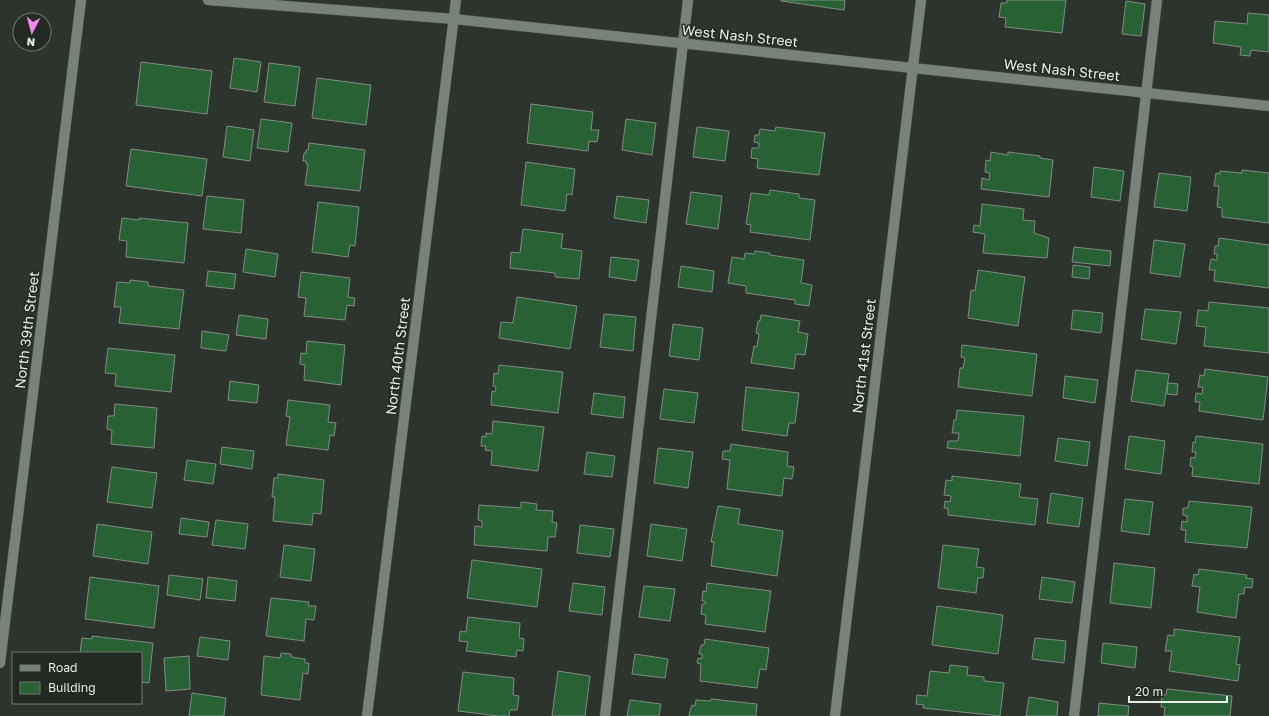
<svg xmlns="http://www.w3.org/2000/svg" width="1269" height="716" viewBox="0 0 1269 716" font-family="'Golos Text',sans-serif">
  <style>
    .building { fill: #276134; stroke: #828c83 }
    .lines { fill: none; stroke-linecap: round; stroke-linejoin: round }
    .lane-casing { stroke: #4b514c; stroke-width: 11 }
    .street-casing { stroke: #4b514c; stroke-width: 11 }
    .lane { stroke: #79827a; stroke-width: 10 }
    .street { stroke: #79827a; stroke-width: 10 }
    .labels { text-anchor: middle; stroke-width: 3; stroke-linejoin: round; paint-order: stroke }
    .street-label { font-size: 14px; fill: #e7ece8; stroke: #222a23 }
  </style>
  <rect width="100%" height="100%" fill="#2c342d"/>
  <path class="building" d="M781,0H845L844,10L781,1Z
    M1007,0H1066L1062,33L1005,27L1006,18L999,17L1001,3H1007Z
    M1126,1L1145,4L1141,36L1122,34Z
    M1248,13L1269,15V52L1251,50L1250,56L1240,55L1241,47L1213,43L1215,21L1247,24Z
    M234,58L261,62L257,92L230,88Z
    M141,62L212,71L207,114L136,105Z
    M269,63L300,67L295,106L264,102Z
    M317,78L371,85L366,125L312,118Z
    M531,104L593,112L591,130H599L597,142L589,141L588,151L527,143Z
    M261,119L292,123L288,152L257,148Z
    M626,119L656,123L652,155L622,150Z
    M227,126L254,130L250,161L223,157Z
    M697,127L729,131L725,161L693,157Z
    M776,127L825,133L819,175L757,168L758,159L751,158L752,148H759V143L754,142L755,135H759L760,129L775,131Z
    M309,143L365,150L360,191L305,185L308,164H306V161H303L304,153H306V150H308Z
    M131,149L207,159L202,196L126,186Z
    M991,152L1008,155V152L1040,156V158L1053,160L1049,197L981,189L982,178L989,180L990,173L985,172L986,160L990,161Z
    M526,162L575,169L572,195L567,194L565,211L521,205Z
    M1094,167L1124,171L1120,201L1091,197Z
    M1242,170L1269,173V223L1222,217V208L1217,207L1219,186H1214L1216,173L1220,174V171L1242,173Z
    M1159,173L1191,177L1187,211L1154,207Z
    M770,190L799,194V198L815,200L810,240L750,232L751,225L746,224L751,193L769,195Z
    M691,192L722,196L718,229L686,224Z
    M207,196L244,200L241,233L203,229Z
    M617,196L649,200L646,223L614,218Z
    M318,202L359,207L355,246L350,245L348,257L312,252Z
    M982,204L1024,209L1023,220L1035,221L1034,233L1049,238L1047,258L983,253L985,234L973,232L974,225L980,226Z
    M122,218L139,220V218L188,223L184,263L126,257L127,241L119,240Z
    M523,229L563,234L561,248L582,251L579,279L555,277V273L510,268L511,252L520,253Z
    M1219,238L1269,245V288L1214,281L1215,270H1209L1211,259L1217,260V254H1214L1215,246H1218Z
    M1154,240L1185,244L1180,277L1150,273Z
    M1074,247L1111,251L1110,266L1072,262Z
    M246,249L278,254L275,277L243,272Z
    M755,251L770,253V255L804,260L801,283L812,285L809,306L795,304V300L746,293V286L728,283L732,257L744,259L745,253L754,254Z
    M611,257L639,260L636,281L609,277Z
    M1073,265L1090,267L1089,279L1072,277Z
    M681,266L714,271L712,292L678,287Z
    M978,270L1025,277L1018,326L968,318L971,290L975,291Z
    M208,271L236,274L234,289L206,286Z
    M301,272L350,278L348,297L355,298L354,306L347,305L345,320L304,316L306,298L298,297Z
    M130,280L148,282V286L184,290L179,329L119,323L121,307H114L117,282L130,283Z
    M517,297L577,306L570,349L499,338L501,322L513,323Z
    M1209,302L1269,308V353L1204,346L1206,327L1196,326L1198,310L1208,311Z
    M1145,309L1181,312L1176,344L1141,339Z
    M1073,310L1103,313L1101,333L1071,329Z
    M604,314L636,317L633,351L600,347Z
    M239,315L268,319L266,339L236,335Z
    M761,315L800,321L798,332L808,334L805,355L796,354L794,369L751,363L754,346L757,347L759,334L756,333L758,321H760Z
    M673,324L703,328L699,360L669,356Z
    M202,331L229,335L226,351L201,348Z
    M307,341L345,345L341,385L304,380L305,365L300,364L301,353L306,354Z
    M962,345L1037,354L1032,396L958,387L960,368H963L965,358L961,357Z
    M108,348L175,355L171,392L115,386L116,374L105,373Z
    M499,365L563,372L558,413L491,405L492,391L495,392L496,387L493,386L494,373L498,374Z
    M1205,369L1268,377L1263,420L1199,411L1200,402H1195L1196,393L1202,394L1203,387H1198L1200,375L1204,376Z
    M1136,370L1169,374L1164,406L1131,401Z
    M1065,376L1098,380L1095,403L1063,398Z
    M230,381L259,385L257,403L228,400Z
    M1168,383L1178,384L1177,395L1167,394Z
    M746,387L799,393L795,423H789L787,436L742,430Z
    M664,389L698,393L694,423L660,419Z
    M594,393L625,397L623,418L591,414Z
    M288,400L330,405L328,422L336,423L334,436L330,435L328,450L286,445L290,417L286,416Z
    M115,404L157,408L154,448L111,444L112,430L107,429L108,416H114Z
    M957,410L1024,416L1020,456L947,448L948,441H958L959,433H952L954,420H956Z
    M493,421L544,427L538,471L491,465L492,451L485,450L486,446H481L482,436L486,437V433L492,434Z
    M1129,436L1165,441L1161,474L1125,469Z
    M1196,436L1263,444L1259,484L1192,476L1193,467L1190,466L1191,457L1195,458L1196,452H1192L1193,442L1195,443Z
    M1058,438L1090,442L1087,466L1055,461Z
    M731,444L788,452L787,466L794,467L792,479L784,478L782,496L727,489L730,460L722,459L723,451H730Z
    M222,447L254,451L252,469L220,464Z
    M658,448L693,452L688,488L654,483Z
    M587,452L615,456L612,477L584,474Z
    M187,460L216,464L213,484L184,480Z
    M112,467L157,473L152,508L107,502Z
    M278,474L324,480L321,514L313,513L312,525L273,521L275,497H272L274,478H278Z
    M952,476L1021,484L1019,497L1038,499L1035,525L948,515V508H944L945,501L950,502L951,496L944,495L946,480L952,481Z
    M1051,493L1083,498L1079,527L1047,523Z
    M1125,499L1153,502L1149,535L1121,531Z
    M1189,501L1252,507L1247,548L1185,542L1186,530H1181L1182,521L1187,522V516L1183,515V508H1188Z
    M521,502L537,504L536,510L553,511L552,522L557,523L555,537H548L547,551L474,545L475,526L482,527V521L478,520L479,505L521,508Z
    M718,506L740,509L738,524L783,531L777,576L711,566L714,542H711Z
    M181,518L209,522L207,537L179,534Z
    M216,520L248,524L245,549L212,545Z
    M97,524L152,532L148,564L93,556Z
    M651,524L687,529L682,561L647,556Z
    M580,525L614,529L610,557L577,553Z
    M284,545L315,549L311,581L280,577Z
    M943,545L979,549L976,567L984,568L983,578H978L976,593L938,588Z
    M472,560L542,569L537,607L467,598Z
    M1114,563L1155,568L1151,608L1110,603Z
    M1199,569L1247,575L1246,578L1253,579L1252,588L1245,587L1244,594H1239L1236,618L1197,612L1200,587L1192,586L1194,574L1198,575Z
    M169,575L203,579L200,600L167,595Z
    M90,577L159,586L154,628L85,619Z
    M208,577L237,581L235,601L206,598Z
    M1042,577L1075,582L1072,603L1039,599Z
    M573,583L605,587L602,615L569,611Z
    M707,583L771,591L765,632L705,624L706,615L701,614L702,604H705L706,602L702,601L703,591L706,592Z
    M644,586L675,589L670,621L639,617Z
    M271,598L309,602L308,606H316L314,620L306,619L304,641L266,636Z
    M937,606L1003,615L998,654L932,645Z
    M468,617L520,623L519,638L524,639L523,651L517,650L516,657L466,651L468,642L459,641L460,631L466,632Z
    M1174,629L1240,637L1236,664L1240,665L1238,681L1169,671L1172,651H1165L1168,635L1174,636Z
    M92,636L153,643L149,683L141,682V653H80L82,638L92,639Z
    M200,637L230,641L228,660L197,656Z
    M1035,638L1066,641L1064,663L1032,659Z
    M705,639L769,648L766,670L760,669L757,688L700,681L701,664L697,663L698,658L702,659V654H699L701,645H704Z
    M1103,643L1137,647L1135,668L1101,663Z
    M281,653L291,654V657L305,659V663H309L308,674L303,673L300,700L261,695L264,656L280,658Z
    M635,654L668,659L665,678L632,674Z
    M189,656L190,689L166,691L164,658Z
    M950,665L968,667L967,675L984,677V681L1004,683L1000,716L923,708L924,705L916,704L917,695L927,696L930,671L949,673Z
    M558,671L590,676L585,716H552Z
    M463,672L514,678L513,695L519,696L517,710H510L509,716H499L458,711Z
    M1167,689L1232,696L1230,716H1164L1165,707H1161L1162,695H1166Z
    M192,693L226,698L224,716H189Z
    M1029,697L1058,702L1057,716H1026Z
    M711,699L757,704L756,716H689L691,707L692,705L695,706L696,700L711,701Z
    M630,700L661,704L659,716H627Z
    M1099,703L1129,706L1128,716H1098Z"/>
  <g class="lines">
    <defs>
      <path id="lane" d="M605,716L688,0
        M1074,716L1157,0"/>
      <path id="street" d="M208,0L454,19L1269,106
        M0,663L81,0
        M367,716L456,0
        M835,716L921,0"/>
    </defs>
    <use href="#lane" class="lane-casing"/>
    <use href="#street" class="street-casing"/>
    <use href="#lane" class="lane"/>
    <use href="#street" class="street"/>
  </g>
  <g class="labels">
    <g class="street-label">
      <text transform="translate(740 36) rotate(6)" y="5">West Nash Street</text>
      <text transform="translate(1062 70) rotate(6)" y="5">West Nash Street</text>
      <text transform="translate(27 330) rotate(-83)" y="5">North 39th Street</text>
      <text transform="translate(398 356) rotate(-83)" y="5">North 40th Street</text>
      <text transform="translate(864 356) rotate(-83)" y="5">North 41st Street</text>
    </g>
  </g>
  <rect x="12" y="652" width="130" height="52" fill="#222a23" stroke="#717872"/>
  <rect x="20" y="665" width="20" height="6" fill="#79827a" stroke="#717872"/>
  <text x="48" y="672" font-size="12" fill="#e7ece8">Road</text>
  <rect x="20" y="682" width="20" height="12" fill="#276134" stroke="#717872"/>
  <text x="48" y="692" font-size="12" fill="#e7ece8">Building</text>
  <g transform="translate(32 32) rotate(186)"><circle r="19" fill="#222a23" stroke="#717872"/>
  <path d="M0-3L7 15L0 10L-7 15Z" fill="#f788eb"/>
  <text y="-6" font-size="11" font-weight="bold" text-anchor="middle" fill="#e7ece8">N</text>
  </g>
  <path d="M1129 696v6h98v-6" fill="none" stroke="#e7ece8" stroke-width="2"/>
  <text x="1135" y="696" font-size="12" fill="#e7ece8" stroke="#222a23" stroke-width="3" paint-order="stroke">20 m</text>
</svg>
